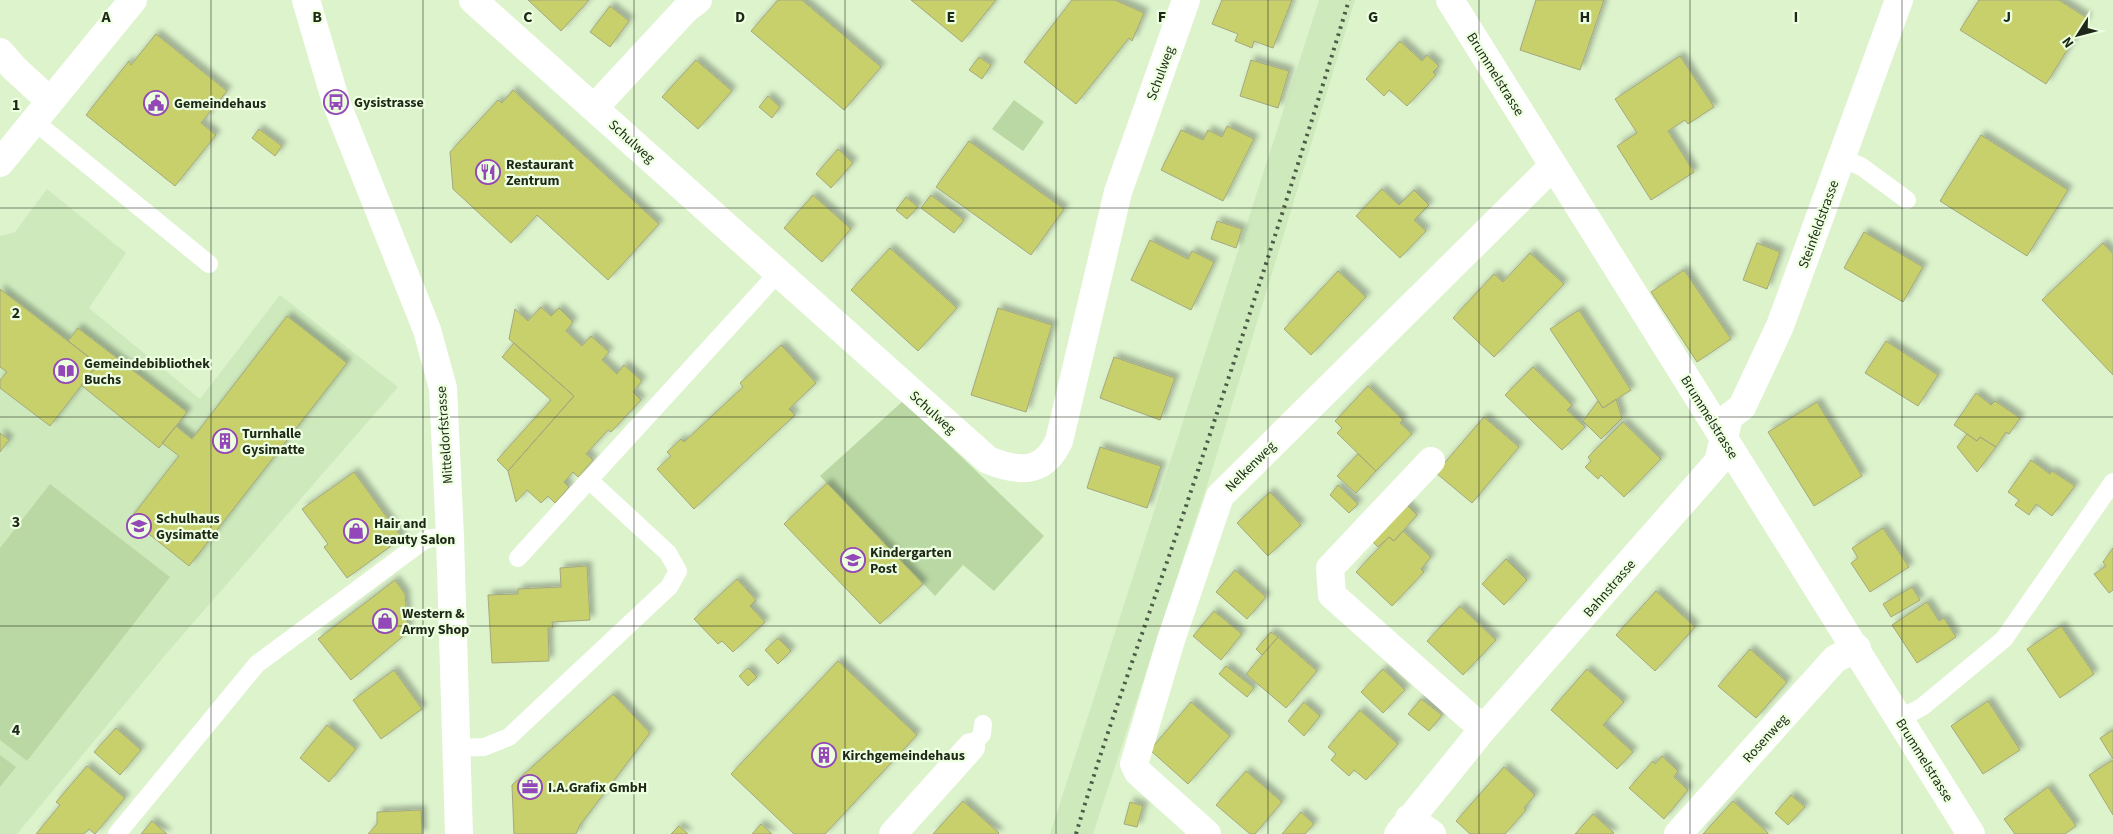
<svg xmlns="http://www.w3.org/2000/svg" width="2113" height="834" viewBox="0 0 2113 834" font-family="'Source Sans 3',sans-serif">
  <style>
    .built { fill: #ceeabd }
    .green { fill: #b9d8a3 }
    .building { fill: #c8d06c; stroke: #a4a87f; filter: url(#shadow) }
    .lines { fill: none; stroke-linecap: round; stroke-linejoin: round }
    .lane { stroke: #fff; stroke-width: 18 }
    .street { stroke: #fff; stroke-width: 28 }
    .secondary { stroke: #fff; stroke-width: 28 }
    .rail { stroke: #4d5a45; stroke-width: 4; stroke-dasharray: 2.5 5; stroke-linecap: butt }
    .grid { fill: none; stroke: #1e2718; stroke-width: 1; stroke-opacity: 0.55 }
    .labels { text-anchor: middle; stroke-width: 4.5; stroke-linejoin: round; paint-order: stroke }
    .street-label { font-size: 14px; fill: #1e2718; stroke: #ecffdf }
    .poi-label { font-size: 14px; font-weight: bold; fill: #1e2718; stroke: #ecffdf; text-anchor: start }
    .grid-label { font-size: 16px; text-anchor: middle; font-weight: bold; fill: #1e2718; stroke: #ecffdf; stroke-width: 4.5; stroke-linejoin: round; paint-order: stroke }
  </style>
  <defs>
    <filter id="shadow"><feDropShadow dx="4.5" dy="-4.5" stdDeviation="2.5" flood-color="#0004"/></filter>
  </defs>
  <rect width="100%" height="100%" fill="#dcf3cc"/>
  <path class="built" d="M1319,0H1355L1213,467L1093,834H1050Z
    M47,189L126,253L89,308L200,399L280,295L398,387L167,653L17,834H0V236L15,232Z"/>
  <path class="green" d="M1014,100L1044,122L1023,151L992,129Z
    M903,401L1044,536L994,591L963,565L935,596L820,476Z
    M50,484L170,577L27,761L0,740V548Z
    M0,755L16,767L0,787Z"/>
  <path class="building" d="M528,0H589L561,31Z
    M778,0H802L881,67L844,110L751,31Z
    M911,0H996L962,42Z
    M1072,0H1115L1144,13L1132,41L1129,38L1076,104L1024,62Z
    M1222,0H1292L1273,48L1254,41L1252,48L1235,41L1238,34L1212,24Z
    M1536,0H1604L1580,70L1520,50Z
    M1979,0H2059L2087,18L2046,84L1960,30Z
    M610,6L629,21L610,47L590,32Z
    M156,34L227,91L201,123L216,135L175,186L86,115L129,61L131,65Z
    M1400,41L1422,61L1427,55L1439,66L1433,72L1436,75L1407,106L1389,90L1384,96L1366,79Z
    M1680,56L1714,107L1688,124L1685,120L1668,131L1694,172L1651,200L1617,146L1637,133L1615,99Z
    M979,57L991,65L982,79L969,70Z
    M696,60L732,91L698,129L662,97Z
    M1251,60L1289,71L1278,108L1240,96Z
    M513,90L659,224L608,280L537,215L511,243L453,189L450,152L498,100L502,103Z
    M768,96L780,107L772,118L759,107Z
    M1227,126L1254,139L1223,201L1161,170L1181,130L1203,140L1208,130L1222,137Z
    M259,129L282,146L275,156L252,138Z
    M1981,135L2068,190L2027,256L1940,201Z
    M969,141L1064,209L1031,255L936,187Z
    M838,149L853,163L831,188L816,174Z
    M1382,189L1399,205L1414,190L1429,205L1414,220L1426,231L1400,258L1356,216Z
    M813,195L851,229L822,262L784,228Z
    M931,195L964,220L954,233L921,208Z
    M906,197L918,207L907,219L896,210Z
    M1217,221L1242,229L1236,248L1211,239Z
    M1864,232L1923,267L1903,302L1844,268Z
    M1150,240L1188,259L1192,251L1214,262L1191,310L1131,280Z
    M1757,243L1780,252L1767,289L1743,280Z
    M2103,243L2113,254V375L2042,300Z
    M890,248L957,308L918,351L851,290Z
    M1530,253L1564,284L1494,357L1453,318L1494,274L1503,282Z
    M1684,270L1731,339L1697,362L1651,292Z
    M1338,271L1366,297L1311,355L1284,329Z
    M0,289L98,364L50,426L0,388V380L7,372L0,367Z
    M541,307L551,316L559,308L573,322L566,331L582,346L591,336L609,352L602,360L617,374L624,365L642,381L633,392L641,400L611,432L608,430L586,454L593,460L578,477L573,472L564,482L569,487L555,503L548,496L541,503L527,490L516,502L508,471L574,396L509,339L515,309L528,321Z
    M998,308L1052,325L1026,412L971,395Z
    M1579,310L1631,390L1603,408L1550,329Z
    M287,316L347,363L189,566L130,519L179,456L162,443L176,426L192,439Z
    M78,328L187,412L159,448L81,385L98,364L68,341Z
    M1886,341L1938,375L1918,406L1865,373Z
    M514,343L574,396L508,471L497,460L551,400L502,357Z
    M781,345L816,383L789,409L795,415L694,509L657,469L671,456L667,452L681,439L684,442L743,387L740,383Z
    M1114,357L1175,378L1160,420L1100,398Z
    M1533,367L1572,405L1567,410L1585,427L1562,450L1505,395Z
    M1368,386L1403,420L1400,423L1412,434L1376,471L1337,433L1342,428L1335,421Z
    M1976,393L1991,405L1995,401L2020,418L2009,434L2006,432L1996,447L1980,437L1977,441L1954,425Z
    M1616,399L1622,418L1601,439L1583,421L1598,401L1603,408Z
    M1817,402L1862,476L1814,506L1768,432Z
    M1484,417L1519,447L1472,503L1436,473Z
    M1623,422L1661,459L1624,497L1601,475L1598,479L1585,467L1591,461L1588,457Z
    M0,433L9,440L0,452Z
    M1967,434L1977,441L1980,437L1996,447L1977,472L1957,447Z
    M1100,447L1161,466L1147,508L1087,488Z
    M1358,454L1376,471L1356,493L1337,476Z
    M2031,460L2050,474L2052,471L2075,486L2052,516L2036,504L2029,515L2015,505L2019,500L2008,492Z
    M354,472L402,538L347,578L324,547L328,544L302,509Z
    M827,483L923,584L880,624L784,524Z
    M1338,485L1358,504L1349,513L1330,495Z
    M1270,492L1301,525L1268,556L1237,523Z
    M1405,503L1417,515L1394,541L1389,537L1378,547L1369,538Z
    M1883,528L1909,567L1870,592L1851,563L1858,558L1852,548Z
    M1403,531L1431,557L1421,569L1424,572L1392,606L1356,572L1389,537L1394,541Z
    M2113,548V590L2109,593L2094,574L2106,566L2103,562Z
    M1506,559L1527,580L1504,605L1482,584Z
    M587,566L590,620L552,622L553,628H548L549,661L492,663L488,595L518,594V589L561,587L560,568Z
    M1235,570L1266,597L1247,619L1216,592Z
    M737,579L756,600L750,606L765,622L733,652L722,641L718,644L694,619Z
    M395,580L405,594L408,632L351,680L318,639Z
    M1912,587L1920,600L1891,617L1883,604Z
    M1656,591L1695,627L1655,671L1616,635Z
    M1927,602L1939,621L1944,618L1956,637L1917,663L1892,625Z
    M1460,606L1496,640L1463,675L1427,641Z
    M1214,611L1242,634L1221,660L1193,636Z
    M2061,626L2094,674L2060,698L2027,649Z
    M1271,632L1278,637L1262,655L1256,649Z
    M1278,637L1317,671L1286,708L1246,674Z
    M778,638L791,651L778,664L765,650Z
    M1750,649L1787,682L1756,718L1718,686Z
    M838,661L917,735L825,834H794L731,774Z
    M1226,666L1254,688L1247,697L1219,674Z
    M748,668L757,677L748,686L739,676Z
    M1383,669L1405,690L1383,713L1361,692Z
    M1587,669L1624,702L1603,725L1633,752L1617,769L1551,710Z
    M394,670L422,709L381,739L353,700Z
    M613,694L650,733L580,825L576,834H514L512,785Z
    M1421,699L1442,715L1429,731L1408,714Z
    M1988,701L2020,750L1983,774L1951,726Z
    M1191,702L1230,736L1188,784L1150,750Z
    M1304,702L1320,716L1304,736L1288,721Z
    M1360,710L1398,744L1366,780L1354,770L1349,776L1331,760L1336,754L1328,747Z
    M327,725L356,749L329,782L300,758Z
    M116,728L141,750L120,775L94,752Z
    M2113,730V759L2100,738Z
    M1662,756L1678,771L1674,777L1688,790L1664,819L1629,788L1653,761L1655,764Z
    M2113,760V815L2089,775Z
    M87,766L125,798L95,834L89,829L84,834H36L60,805L56,802Z
    M1504,767L1535,795L1524,808L1526,810L1505,834H1470L1456,821Z
    M1246,771L1282,802L1255,834H1250L1216,805Z
    M2048,787L2076,826L2065,834H2015L2004,819Z
    M1791,795L1805,807L1788,825L1775,813Z
    M963,801L999,833L998,834H933Z
    M1733,801L1768,833V834H1703Z
    M1130,802L1143,806L1137,827L1124,824Z
    M421,810L422,834H368L377,824V812Z
    M1301,812L1314,824L1305,834H1282Z
    M1593,814L1614,833L1612,834H1575Z
    M152,821L167,834H141Z
    M761,824L772,834H752Z
    M679,826L688,834H671Z"/>
  <g class="lines">
    <path class="lane" d="M34,121L209,264
      M1843,158L1862,167L1907,200
      M518,558L589,480
      M1899,719L1922,707L2004,639L2113,482
      M971,747L982,734L983,724
      M456,748L484,747L509,737L669,587L678,571L668,553L589,480L778,273
      M117,834L257,664L423,541L431,538L450,537"/>
    <path class="street" d="M473,0L988,460C1018,472 1043,475 1059,441L1118,192L1186,0
      M1450,0L1971,834
      M0,52L14,68L50,101
      M595,107L686,9L698,0
      M1431,461L1330,568L1332,595L1483,729
      M1409,818L1432,834
      M893,834L971,747
      M1207,834L1138,772L1134,764L1171,640L1220,496L1553,166
      M1398,834L1483,729L1718,462L1729,417L1742,407L1780,326L1899,0
      M1678,834L1835,659L1857,648"/>
    <path class="secondary" d="M306,0L336,102L427,330L443,388L450,537L459,834
      M0,163L133,0"/>
    <path class="rail" d="M1076,834C1107,728 1146,625 1181,521C1239,348 1296,174 1349,0"/>
  </g>
  <path class="grid" d="M211,0V834M423,0V834M634,0V834M845,0V834M1056,0V834M1268,0V834M1479,0V834M1690,0V834M1902,0V834M0,208H2113M0,417H2113M0,626H2113"/>
  <defs>
    <symbol id="bus-ring" viewBox="-11 -11 22 22"><circle r="9.5" fill="#ecffdf" stroke="#9347b8" stroke-width="1.5"/><path d="M-5-6H5V4H4V6H2V4H-2V6H-4V4H-5ZM-3.5-4V0h7V-4ZM-3.5 1.2v1.5H-2V1.2ZM2 1.2v1.5H3.5V1.2Z" fill="#9347b8"/></symbol>
    <symbol id="civic-ring" viewBox="-11 -11 22 22"><circle r="9.5" fill="#ecffdf" stroke="#9347b8" stroke-width="1.5"/><path d="M-.6-6.5H3V-4.5H.6V-3L4-1V1h2V6H-6V1h2V-1L-.6-3ZM-1.2 2.5V6h2.4V2.5Z" fill="#9347b8"/></symbol>
    <symbol id="restaurant-ring" viewBox="-11 -11 22 22"><circle r="9.5" fill="#ecffdf" stroke="#9347b8" stroke-width="1.5"/><path d="M-5-6h1v4h1v-4h1v4h1v-4h1v5L-1.5 .5V6h-2V.5L-5-1ZM5-6V6H3V1.5H1.5Q1.5-4 5-6Z" fill="#9347b8"/></symbol>
    <symbol id="library-ring" viewBox="-11 -11 22 22"><circle r="9.5" fill="#ecffdf" stroke="#9347b8" stroke-width="1.5"/><path d="M-6-4Q-3-5.5-.7-3.5V5Q-3 3-6 4ZM6-4Q3-5.5 .7-3.5V5Q3 3 6 4Z" fill="#9347b8"/></symbol>
    <symbol id="building-ring" viewBox="-11 -11 22 22"><circle r="9.5" fill="#ecffdf" stroke="#9347b8" stroke-width="1.5"/><path d="M-4-6H4V6H1V3H-1V6H-4ZM-2.5-4.3h1.7v1.8h-1.7ZM.8-4.3h1.7v1.8H.8ZM-2.5-1h1.7V.8h-1.7ZM.8-1h1.7V.8H.8Z" fill="#9347b8"/></symbol>
    <symbol id="school-ring" viewBox="-11 -11 22 22"><circle r="9.5" fill="#ecffdf" stroke="#9347b8" stroke-width="1.5"/><path d="M0-5L7-2L0 1L-7-2ZM-4 1L0 2.5L4 1V4Q0 6-4 4Z" fill="#9347b8"/></symbol>
    <symbol id="shop-ring" viewBox="-11 -11 22 22"><circle r="9.5" fill="#ecffdf" stroke="#9347b8" stroke-width="1.5"/><path d="M-5-2.5h2.3a2.7 3.5 0 0 1 5.4 0H5L5.5 6h-11ZM-1.5-2.5h3a1.5 2.3 0 0 0-3 0Z" fill="#9347b8"/></symbol>
    <symbol id="office-ring" viewBox="-11 -11 22 22"><circle r="9.5" fill="#ecffdf" stroke="#9347b8" stroke-width="1.5"/><path d="M-6-3h4V-5.5h4V-3h4V5H-6ZM-1-4.5V-3h2v-1.5ZM-6 0V1H6V0Z" fill="#9347b8"/></symbol>
  </defs>
  <g fill-rule="evenodd">
    <use href="#bus-ring" x="322" y="88" width="28" height="28"/>
    <use href="#civic-ring" x="142" y="89" width="28" height="28"/>
    <use href="#restaurant-ring" x="474" y="158" width="28" height="28"/>
    <use href="#library-ring" x="52" y="357" width="28" height="28"/>
    <use href="#building-ring" x="211" y="427" width="28" height="28"/>
    <use href="#school-ring" x="125" y="512" width="28" height="28"/>
    <use href="#shop-ring" x="342" y="517" width="28" height="28"/>
    <use href="#school-ring" x="839" y="546" width="28" height="28"/>
    <use href="#shop-ring" x="371" y="607" width="28" height="28"/>
    <use href="#building-ring" x="810" y="741" width="28" height="28"/>
    <use href="#office-ring" x="516" y="773" width="28" height="28"/>
  </g>
  <g class="labels">
    <g class="street-label">
      <text transform="translate(1160 73) rotate(-70)" y="5">Schulweg</text>
      <text transform="translate(1496 74) rotate(58)" y="5">Brummelstrasse</text>
      <text transform="translate(632 141) rotate(42)" y="5">Schulweg</text>
      <text transform="translate(1818 224) rotate(-70)" y="5">Steinfeldstrasse</text>
      <text transform="translate(933 412) rotate(42)" y="5">Schulweg</text>
      <text transform="translate(1710 417) rotate(58)" y="5">Brummelstrasse</text>
      <text transform="translate(444 435) rotate(-94)" y="5">Mitteldorfstrasse</text>
      <text transform="translate(1250 466) rotate(-45)" y="5">Nelkenweg</text>
      <text transform="translate(1609 588) rotate(-49)" y="5">Bahnstrasse</text>
      <text transform="translate(1765 738) rotate(-48)" y="5">Rosenweg</text>
      <text transform="translate(1925 760) rotate(58)" y="5">Brummelstrasse</text>
    </g>
    <g class="poi-label">
      <text x="354" y="107">Gysistrasse</text>
      <text x="174" y="108">Gemeindehaus</text>
      <text x="506" y="169">Restaurant<tspan x="506" dy="16">Zentrum</tspan></text>
      <text x="84" y="368">Gemeindebibliothek<tspan x="84" dy="16">Buchs</tspan></text>
      <text x="242" y="438">Turnhalle<tspan x="242" dy="16">Gysimatte</tspan></text>
      <text x="156" y="523">Schulhaus<tspan x="156" dy="16">Gysimatte</tspan></text>
      <text x="374" y="528">Hair and<tspan x="374" dy="16">Beauty Salon</tspan></text>
      <text x="870" y="557">Kindergarten<tspan x="870" dy="16">Post</tspan></text>
      <text x="402" y="618">Western &amp;<tspan x="402" dy="16">Army Shop</tspan></text>
      <text x="842" y="760">Kirchgemeindehaus</text>
      <text x="548" y="792">I.A.Grafix GmbH</text>
    </g>
  </g>
  <g class="grid-label">
    <text x="106" y="22">A</text>
    <text x="317" y="22">B</text>
    <text x="528" y="22">C</text>
    <text x="740" y="22">D</text>
    <text x="951" y="22">E</text>
    <text x="1162" y="22">F</text>
    <text x="1373" y="22">G</text>
    <text x="1585" y="22">H</text>
    <text x="1796" y="22">I</text>
    <text x="2007" y="22">J</text>
    <text x="16" y="110">1</text>
    <text x="16" y="318">2</text>
    <text x="16" y="527">3</text>
    <text x="16" y="735">4</text>
  </g>
  <g transform="translate(2078 35) rotate(234)" stroke="#ecffdf" stroke-width="4" paint-order="stroke">
  <path d="M0-4L9 19L0 12L-9 19Z" fill="#1e2718"/>
  <text y="-8" font-size="14" font-weight="bold" text-anchor="middle" fill="#1e2718">N</text>
  </g>
</svg>
